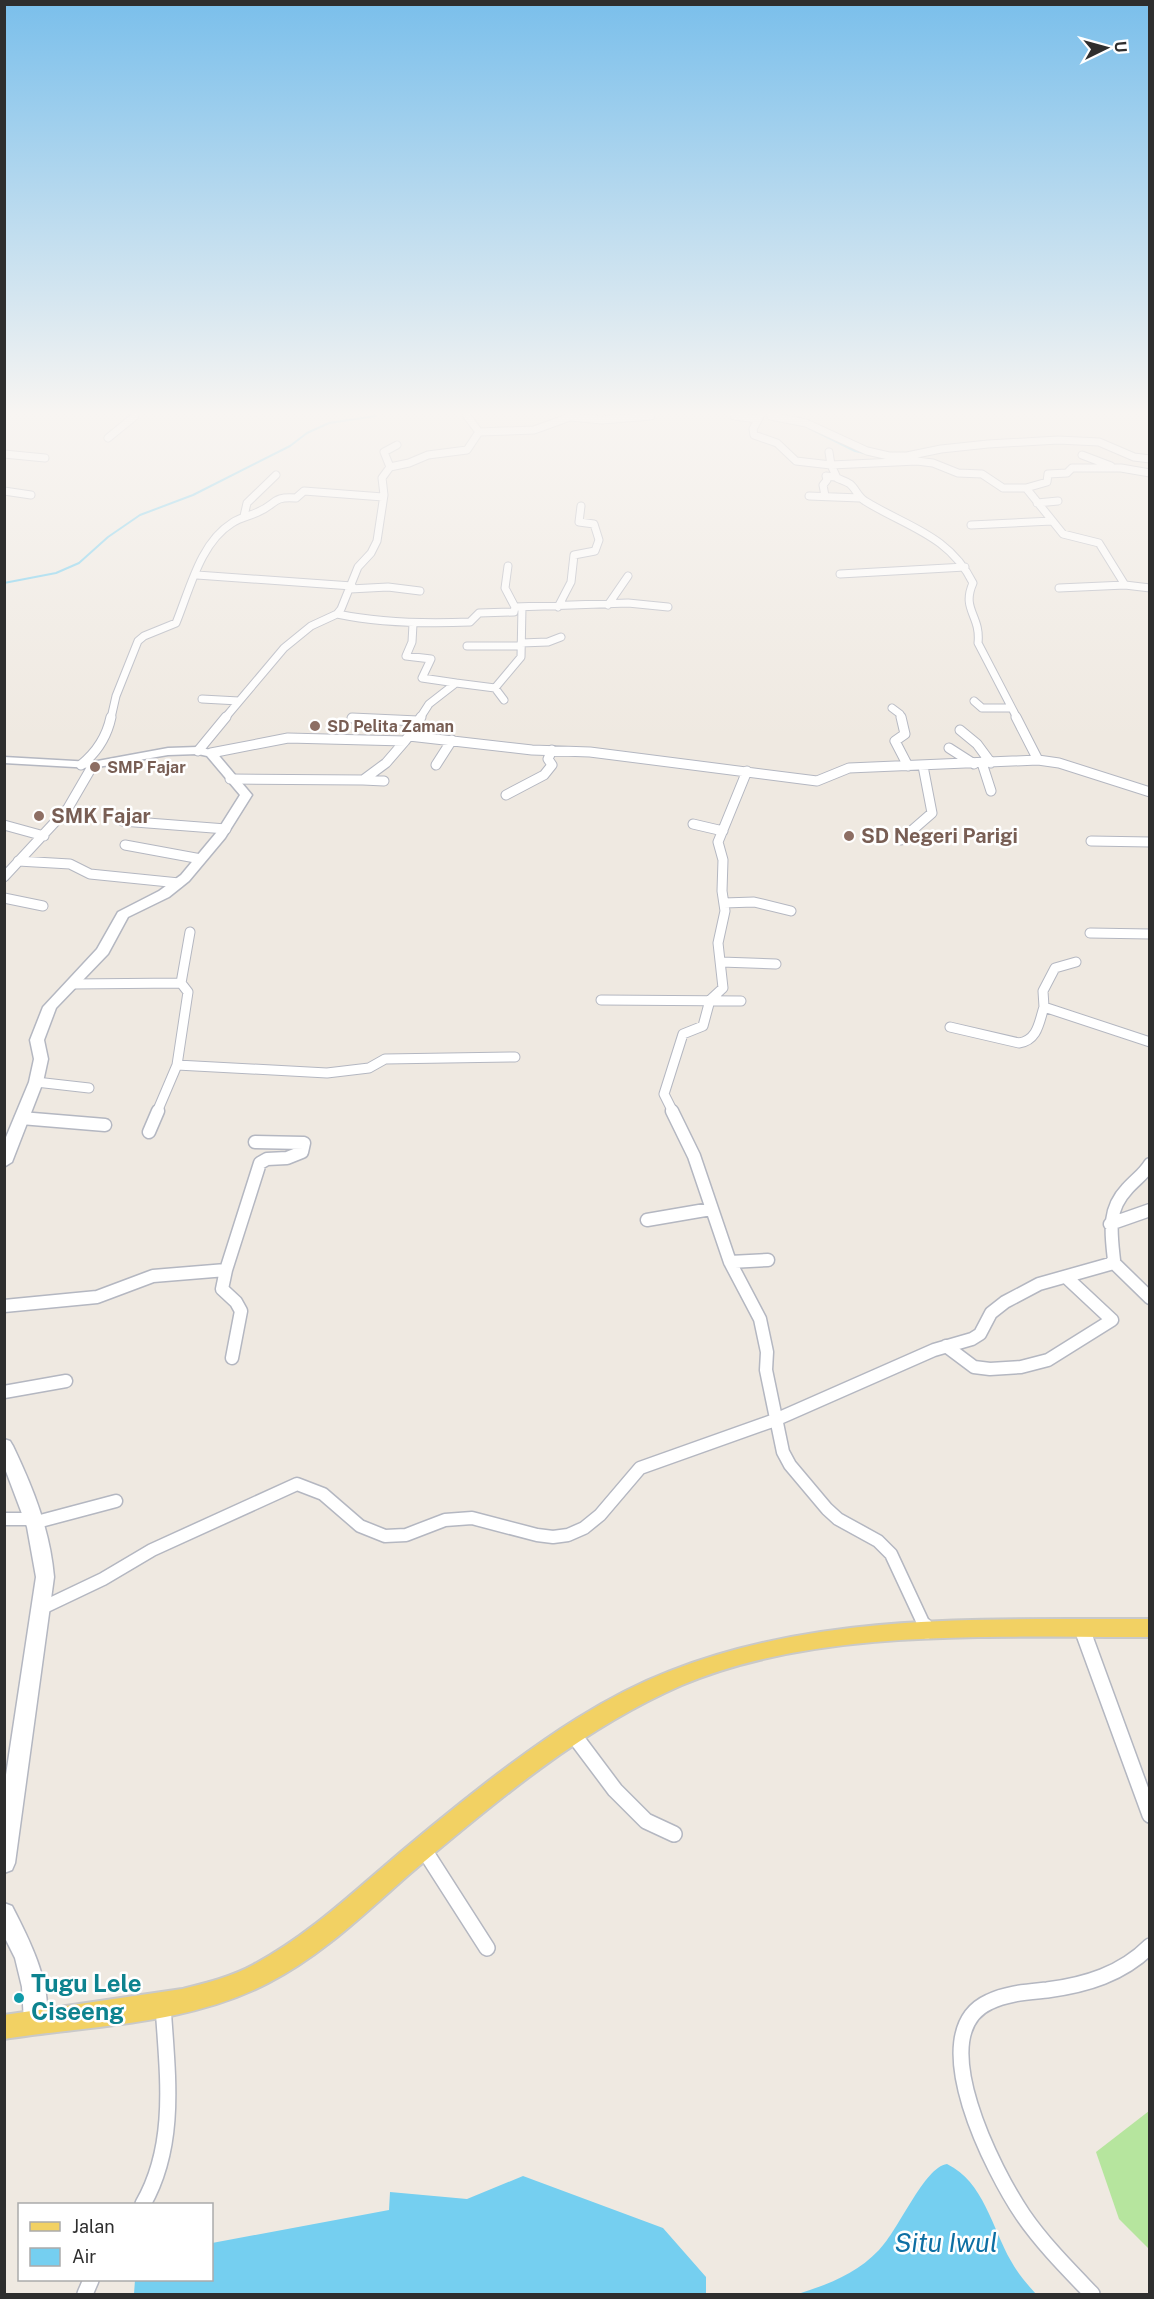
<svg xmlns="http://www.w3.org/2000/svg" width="1154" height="2299" viewBox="0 0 1154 2299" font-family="'Public Sans',sans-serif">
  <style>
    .green { fill: #b6e59e }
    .water { fill: #75cff0 }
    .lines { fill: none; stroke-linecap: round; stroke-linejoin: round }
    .stream { stroke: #75cff0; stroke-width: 2 }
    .street-far3-casing { stroke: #b4b7c1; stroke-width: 9 }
    .street-far2-casing { stroke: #b4b7c1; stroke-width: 11 }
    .street-far1-casing { stroke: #b4b7c1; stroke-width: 15 }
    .street-casing { stroke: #b4b7c1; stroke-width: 18 }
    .secondary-casing { stroke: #b4b7c1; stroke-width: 3 }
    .primary-casing { stroke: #c9c9c9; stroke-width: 4 }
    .street-far3 { stroke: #fff; stroke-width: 7 }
    .street-far2 { stroke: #fff; stroke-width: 9 }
    .street-far1 { stroke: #fff; stroke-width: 12 }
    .street { stroke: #fff; stroke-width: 15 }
    .secondary { fill: #fff; fill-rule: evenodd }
    .primary { fill: #f2d163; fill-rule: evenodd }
    .education-dot { fill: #8d6e63; stroke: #fff; stroke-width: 2 }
    .culture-dot { fill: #0f9aa8; stroke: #fff; stroke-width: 2 }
    .labels { text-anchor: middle; stroke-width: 5; stroke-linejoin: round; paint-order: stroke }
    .far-education-label { font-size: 16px; font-weight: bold; fill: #785e54; stroke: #fff; text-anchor: start }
    .education-label { font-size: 20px; font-weight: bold; fill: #785e54; stroke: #fff; text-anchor: start }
    .near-culture-label { font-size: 24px; font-weight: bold; fill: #0d838f; stroke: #fff; text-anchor: start }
    .near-water-label { font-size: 26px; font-style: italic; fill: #0d6fa3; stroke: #fff }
  </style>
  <rect width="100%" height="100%" fill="#efe9e1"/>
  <path class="green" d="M1149,2111V2249L1119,2219L1096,2152Z"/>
  <path class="water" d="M947,2164C984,2182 992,2228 1011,2261C1018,2274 1027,2284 1036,2294H798C829,2284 856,2274 879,2250C899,2230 924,2167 947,2164Z
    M523,2176L663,2228L706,2277V2294H134L135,2280H212V2243L389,2210L390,2192L467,2199Z"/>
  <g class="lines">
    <path class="stream" d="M809,428L855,451L886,458
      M4,583L56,573L79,563L108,537L140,515L193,495L290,446L307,433L329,423L376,416"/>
    <defs>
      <path id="street-far3" d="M467,416L479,432
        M734,416L758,419
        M760,416L753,429L754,435L777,443L796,461L831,465L837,478C841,480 846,481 850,484C856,489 858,497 865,501C907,527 949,535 973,583C961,610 981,615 978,643L1017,718
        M771,416L806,423L867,451L889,456H907L941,449L988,444L1058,440L1099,442L1134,457L1150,459
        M108,438L135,416
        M829,452L831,465L917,461L933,463L958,473L982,474L1003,488H1026L1063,534L1099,543L1125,585L1150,588
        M4,454L45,458
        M1082,455L1111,466
        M390,467L384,452L397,445
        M1026,488L1047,482L1048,474L1067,473L1072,468H1121L1150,473
        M4,491L31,495
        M809,496L860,498
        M825,496L823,485L827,480L826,476L835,477
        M1037,503L1058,501
        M244,516L247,503L276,475
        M971,525L1052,521
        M508,566L505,588L515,607
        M840,574L965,567
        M197,575L352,586
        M1059,588L1125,585
        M350,589L388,587L420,591
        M608,605L628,576
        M558,607L571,582L574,555L595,551L599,540L594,524L579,522L581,506
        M337,614C381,623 425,624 470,622L479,613L514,612L515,607L628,603L668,607
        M413,624L412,642L406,656L431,659L422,678L456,683
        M521,643L548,642L561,637
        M467,646H521
        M495,688L521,657L522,607
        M202,699L239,701
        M974,701L982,708H1011
        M892,708L900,714L901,718
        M111,718L116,696L138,641L144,636L176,623C190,589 200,543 232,523C241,517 250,516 258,512C277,504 272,496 296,498L304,491L383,497
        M225,718L284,648L311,626L337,614L341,609L358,567L371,553L377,541L384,495L382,478L390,467L409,463L428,455L467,450L479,432L534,430L570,417L602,420L651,416
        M352,718H362
        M420,718L429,704L456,683L495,688L504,700"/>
      <path id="street-far2" d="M901,717L905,734L895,741L908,766
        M1016,717L1038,760
        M352,718L418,721
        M960,730L977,744L991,763
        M409,736L421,717
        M949,748L974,764
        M198,751L226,717
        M211,753L288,738L405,741L409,736L532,750L590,752L817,781L849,768L1038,760L1059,763L1150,792
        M982,763L991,791
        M81,765C96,753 107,736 111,717
        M436,765L452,740
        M230,779L363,780L386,763L405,741
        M363,780L384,781
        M506,795L544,775L552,765L548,759L552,750
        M122,821L226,829
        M693,824L723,831
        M4,825L44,836
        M901,840L932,813L923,766
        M1091,841L1150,842
        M125,845L201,859
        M18,861L70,864L90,874L179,883
        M4,877L68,808L93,765
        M4,898L43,906
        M724,903L754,902L791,911
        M1090,933L1150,934
        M721,962L776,964
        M181,983L190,932
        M72,984L181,983L188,992L177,1065L327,1073L369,1068L385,1059L515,1057
        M601,1000L741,1001
        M1044,1007L1043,991L1055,968L1076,962
        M950,1027L1019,1043C1038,1040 1039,1022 1044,1007L1150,1042
        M36,1082L89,1088
        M157,1112L177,1065
        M673,1112L664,1094L683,1034L703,1026L710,1000L723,988L718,943L725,911L722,891L723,860L718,842L747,771"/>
      <path id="street-far1" d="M672,1111L694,1156L730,1262L760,1319L767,1352L766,1370L783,1452L790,1465L827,1509L838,1519L878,1541L891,1554L925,1627
        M21,1118L105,1125
        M149,1132L158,1111
        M647,1220L711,1209
        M1110,1224L1150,1210
        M730,1262L768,1260
        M1113,1262L1150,1298
        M226,1270L222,1289L236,1302L241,1311L232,1358
        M4,1306L97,1297L153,1276L226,1270L260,1163L267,1159L287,1158L302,1152L304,1143L255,1142
        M946,1346L974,1367L990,1369L1021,1367L1048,1360L1112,1320L1066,1277
        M4,1392L66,1381
        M4,1519H32
        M33,1523L116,1501
        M40,1609L103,1579L152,1550L297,1484L323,1494L360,1526L385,1536L406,1535L445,1520L472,1518L537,1535L553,1537L568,1535L584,1528L600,1515L640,1468L775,1420L934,1350L972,1339L980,1334L991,1313L1005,1302L1039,1284L1110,1264L1114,1260C1111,1233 1107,1210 1127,1189C1135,1180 1144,1174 1150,1164"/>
      <path id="street" d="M925,1626L927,1631
        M1082,1629L1150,1815
        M573,1734L615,1790L646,1821L674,1834
        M423,1848L487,1948
        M143,2204C178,2143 167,2072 163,2005
        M85,2294L91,2280
        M1092,2294C1068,2269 1043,2244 1023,2215C995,2174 921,2033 989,2002C1007,1993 1028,1992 1047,1990C1086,1985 1122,1974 1150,1946"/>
      <path id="secondary" d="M198,747L215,751L252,795L225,838L189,881L169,897L128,917L108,954L56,1008L44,1040L48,1059L43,1082L12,1162L4,1167V1142L29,1082L34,1059L30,1040L43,1007L97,949L118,912L159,891L181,875L216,833L240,795L207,756L198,754L168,755L92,768L4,763V757L92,762L168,748Z
        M4,1439L10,1441L13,1446C33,1488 50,1530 54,1577L15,1863L12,1870L4,1873V1788L36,1577L27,1527L4,1466Z
        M4,1903L12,1906C28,1937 58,1994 43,2030L35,2033L27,2030L24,2022L22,1987L15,1958L4,1936Z"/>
      <path id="primary" d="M1150,1619V1637C1000,1638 821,1626 682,1685C581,1729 496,1801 413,1871C367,1911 323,1955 268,1983C187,2025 93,2025 4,2039V2015L182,1989C206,1983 231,1977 253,1965C298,1941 336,1908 374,1875C412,1842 451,1810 491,1779C546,1737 605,1696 670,1671C823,1611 988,1620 1150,1619Z"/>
    </defs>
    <use href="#street-far3" class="street-far3-casing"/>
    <use href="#street-far2" class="street-far2-casing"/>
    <use href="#street-far1" class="street-far1-casing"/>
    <use href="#street" class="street-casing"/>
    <use href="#secondary" class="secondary-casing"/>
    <use href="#primary" class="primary-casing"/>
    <use href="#street-far3" class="street-far3"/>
    <use href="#street-far2" class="street-far2"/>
    <use href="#street-far1" class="street-far1"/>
    <use href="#street" class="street"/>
    <use href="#secondary" class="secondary"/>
    <use href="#primary" class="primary"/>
  </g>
  <linearGradient id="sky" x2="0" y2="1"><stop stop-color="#7abfeb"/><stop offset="0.56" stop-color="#f8f5f2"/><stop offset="1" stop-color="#f8f5f2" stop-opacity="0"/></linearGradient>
  <rect width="1154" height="738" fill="url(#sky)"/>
  <g class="education-dot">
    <circle cx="315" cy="726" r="6"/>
    <circle cx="95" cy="767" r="6"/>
    <circle cx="39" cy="816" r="6"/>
    <circle cx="849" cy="836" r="6"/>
  </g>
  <circle class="culture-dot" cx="19" cy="1998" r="6"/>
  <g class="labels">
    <g class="far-education-label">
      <text x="327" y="732">SD Pelita Zaman</text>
      <text x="107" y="773">SMP Fajar</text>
    </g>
    <g class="education-label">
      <text x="51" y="823">SMK Fajar</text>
      <text x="861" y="843">SD Negeri Parigi</text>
    </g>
    <g class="near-culture-label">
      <text x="31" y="1992">Tugu Lele<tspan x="31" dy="28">Ciseeng</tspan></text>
    </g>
    <g class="near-water-label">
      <text x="946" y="2252">Situ Iwul</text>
    </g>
  </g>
  <rect width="1154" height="2299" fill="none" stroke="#2e2e2e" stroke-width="12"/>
  <rect x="18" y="2203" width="195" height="78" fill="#ffffff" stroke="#ababab" stroke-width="1.5"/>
  <rect x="30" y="2222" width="30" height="9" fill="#f2d163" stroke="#ababab" stroke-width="1.5"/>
  <text x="72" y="2233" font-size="18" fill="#2e2e2e">Jalan</text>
  <rect x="30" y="2248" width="30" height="18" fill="#75cff0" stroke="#ababab" stroke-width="1.5"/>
  <text x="72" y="2263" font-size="18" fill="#2e2e2e">Air</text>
  <g transform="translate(1106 48) rotate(85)" stroke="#ffffff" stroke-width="4.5" paint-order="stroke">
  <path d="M0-4.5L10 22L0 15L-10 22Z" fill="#2e2e2e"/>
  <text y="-9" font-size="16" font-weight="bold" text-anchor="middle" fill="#2e2e2e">U</text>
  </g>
</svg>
